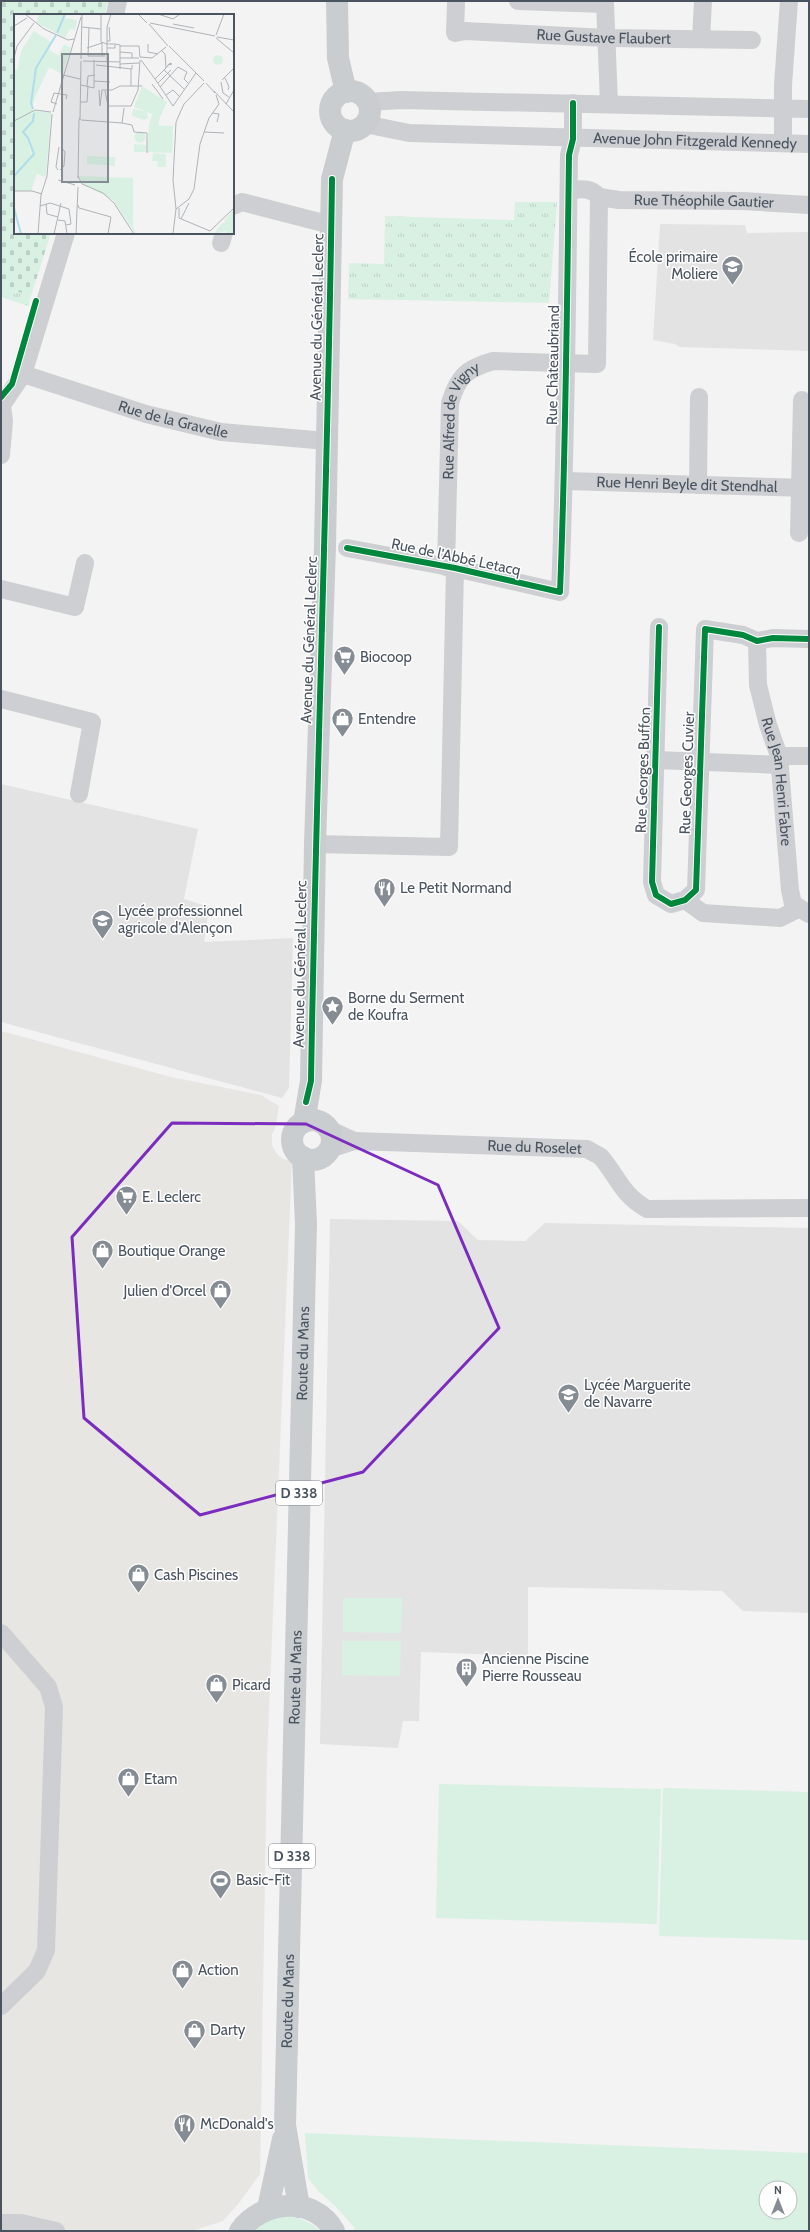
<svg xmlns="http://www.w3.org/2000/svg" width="810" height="2232" viewBox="0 0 810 2232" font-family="Cabin,sans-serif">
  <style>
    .commercial { fill: #e7e6e2 }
    .education { fill: #e4e3e4 }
    .grass { fill: #d9f1e3; fill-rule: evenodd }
    .cemetery { fill: url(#cemetery-stones) }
    .park { fill: url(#park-tufts) }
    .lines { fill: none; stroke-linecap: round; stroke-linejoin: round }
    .minor { stroke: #cdcfd2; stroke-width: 18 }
    .major { stroke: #c9cdd0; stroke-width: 22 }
    .cycleway-casing { stroke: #fff; stroke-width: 8 }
    .cycleway { stroke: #00873e; stroke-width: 6 }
    .marked { fill: none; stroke: #7b2cbf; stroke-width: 3; stroke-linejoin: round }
    .labels { text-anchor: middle; stroke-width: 3; stroke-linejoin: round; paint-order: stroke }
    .shield { fill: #fff; stroke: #808790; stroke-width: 1 }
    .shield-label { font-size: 14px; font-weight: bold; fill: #4a5460 }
    .street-label { font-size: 15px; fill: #4a5460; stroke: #fff }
    .poi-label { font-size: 15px; fill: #4a5460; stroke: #fff; text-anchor: start }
    .inset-river { fill: none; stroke: #afdded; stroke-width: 2 }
    .inset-road { fill: none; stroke: #afb3b8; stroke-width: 1 }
    .view { fill: #858c93; fill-opacity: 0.15; stroke: #858c93; stroke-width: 2 }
    .inset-edge { fill: none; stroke: #4a5460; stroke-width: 2 }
  </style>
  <defs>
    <pattern id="cemetery-stones" width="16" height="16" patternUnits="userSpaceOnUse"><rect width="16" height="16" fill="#d9f1e3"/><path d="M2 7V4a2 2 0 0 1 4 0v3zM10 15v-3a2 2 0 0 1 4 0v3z" fill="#bcd1c5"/></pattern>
    <pattern id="park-tufts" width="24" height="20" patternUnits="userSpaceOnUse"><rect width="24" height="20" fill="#d9f1e3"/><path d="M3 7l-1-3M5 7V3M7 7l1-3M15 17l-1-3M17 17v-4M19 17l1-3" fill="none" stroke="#bcd1c5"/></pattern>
  </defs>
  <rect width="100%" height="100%" fill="#f3f3f3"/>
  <path class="commercial" d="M1,1031L171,1077L261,1095L279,1106L275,1129L272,1134V1145L277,1154L283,1159L292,1160L267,1758L260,2174L239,2203L223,2221L192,2231H1Z"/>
  <path class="education" d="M660,224L745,225L747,233L809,232V351L679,347L675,344L653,340Z
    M1,784L198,829L184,899L209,907L204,942L293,938L289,1088L282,1098L1,1022Z
    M330,1219L458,1221L478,1240L525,1241L545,1223L809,1228V1613L743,1611L722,1591L528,1587V1656L421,1652L419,1721H403L398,1748L320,1744Z"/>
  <path class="grass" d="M343,1598H402L401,1633L343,1632Z
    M342,1641H401L400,1676L342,1675Z
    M439,1784L661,1789L657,1924L436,1918Z
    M663,1788L809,1792V1940L659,1936Z
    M305,2133L809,2153V2231H355L354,2227L334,2205L318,2191L308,2178ZM766,2188H790V2212H766Z
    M287,2216C300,2218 310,2221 320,2231H253L271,2219Z"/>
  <path class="cemetery" d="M1,1H108L105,15H15V233H51L31,296L1,287Z"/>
  <path class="park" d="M515,202H557L549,303L348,299L349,263L384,264L385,216L514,220Z
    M1,287L31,296L28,306L1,297Z"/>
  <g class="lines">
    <g class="minor">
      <path id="s1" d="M456,1L455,33L465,31L607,38L752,40"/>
      <path d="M518,1L605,4L609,103"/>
      <path d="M115,15L118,1"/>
      <path d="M701,39L703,1"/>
      <path d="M368,102L401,100L809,109"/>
      <path id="s2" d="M365,124L409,133L809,144"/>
      <path d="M783,143V85L789,1"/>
      <path id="s3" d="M599,197L619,200L742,201L809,205"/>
      <path d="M233,206L242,202L331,225"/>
      <path d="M221,243L224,233"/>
      <path id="s4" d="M23,374L146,414L221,432L327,441"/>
      <path d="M1,455L4,421L2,405L23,374L66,233"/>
      <path id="s5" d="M565,481L809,488"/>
      <path d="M698,485L699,397"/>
      <path d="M799,533L802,400"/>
      <path d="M347,548L455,568L560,592C566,447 567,301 569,155L573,139V103"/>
      <path id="s6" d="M446,567L450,403C458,376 466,369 493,361L597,364L599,197C591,187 581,189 569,190"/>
      <path d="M1,589L75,607L85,563"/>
      <path d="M659,627L652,882L656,895L671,904L685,900L696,890L705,629L743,635L757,641L773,638L809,639"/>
      <path id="s7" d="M757,641L758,685L768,725L779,756L790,890L793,904L809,914"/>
      <path d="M1,699L92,722L79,794"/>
      <path d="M779,756H809"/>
      <path d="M656,760L780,765"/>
      <path d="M315,844L449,847L455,568"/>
      <path d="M685,900L703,913L780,918L800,908"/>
      <path d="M328,1129L354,1141"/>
      <path id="s8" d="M330,1149L354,1141L587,1149C591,1152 597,1154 601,1157C618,1177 621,1194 647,1209L809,1208"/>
      <path d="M1,1633L48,1687L54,1707L46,1950L37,1971L1,2006"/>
      <path d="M1,2223H21L56,2231"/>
    </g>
    <g class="major">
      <path d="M337,1L338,58L346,92"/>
      <circle cx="350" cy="111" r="20"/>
      <circle cx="312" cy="1140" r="20"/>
      <path d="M304,1122L311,1081L315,844L325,546L332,179L345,130"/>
      <path id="s9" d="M299,2207L285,2125L306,1224L303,1157"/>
      <path d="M268,2208L283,2139"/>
      <path d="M240,2231C261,2200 315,2195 334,2231"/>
    </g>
    <defs>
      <path id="cycleway" d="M1,397L12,384L36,301
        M347,548L455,568L560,592C566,447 567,301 569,155L573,139V103
        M659,627L652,882L656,895L671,904L685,900L696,890L705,629L743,635L757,641L773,638L809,639
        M306,1102L311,1081C316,780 328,480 332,179"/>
    </defs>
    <use href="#cycleway" class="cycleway-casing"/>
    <use href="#cycleway" class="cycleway"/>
  </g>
  <path class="marked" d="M172,1123L306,1124L438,1185L499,1328L363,1472L200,1515L84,1418L72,1237Z"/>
  <defs>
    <symbol id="school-pin" viewBox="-11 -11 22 30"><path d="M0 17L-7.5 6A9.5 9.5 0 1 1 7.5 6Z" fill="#858c93" stroke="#fff"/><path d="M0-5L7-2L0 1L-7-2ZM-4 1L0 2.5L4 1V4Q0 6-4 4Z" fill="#fff"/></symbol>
    <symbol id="supermarket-pin" viewBox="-11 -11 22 30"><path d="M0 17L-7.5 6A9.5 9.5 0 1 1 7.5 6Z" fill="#858c93" stroke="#fff"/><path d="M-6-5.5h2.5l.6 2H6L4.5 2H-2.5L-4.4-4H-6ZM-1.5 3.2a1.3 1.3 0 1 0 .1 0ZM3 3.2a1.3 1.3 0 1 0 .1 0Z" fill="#fff"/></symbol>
    <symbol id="shop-pin" viewBox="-11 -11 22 30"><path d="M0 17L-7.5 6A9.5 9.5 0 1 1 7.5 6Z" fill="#858c93" stroke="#fff"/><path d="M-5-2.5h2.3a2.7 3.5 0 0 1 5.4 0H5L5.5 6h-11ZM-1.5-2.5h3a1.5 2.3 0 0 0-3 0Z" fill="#fff"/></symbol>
    <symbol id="restaurant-pin" viewBox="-11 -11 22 30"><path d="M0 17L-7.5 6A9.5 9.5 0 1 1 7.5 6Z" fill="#858c93" stroke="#fff"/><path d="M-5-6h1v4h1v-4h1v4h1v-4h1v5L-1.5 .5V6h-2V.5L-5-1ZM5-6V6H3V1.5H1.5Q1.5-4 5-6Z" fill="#fff"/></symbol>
    <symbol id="sight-pin" viewBox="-11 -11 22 30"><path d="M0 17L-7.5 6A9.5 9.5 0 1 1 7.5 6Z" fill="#858c93" stroke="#fff"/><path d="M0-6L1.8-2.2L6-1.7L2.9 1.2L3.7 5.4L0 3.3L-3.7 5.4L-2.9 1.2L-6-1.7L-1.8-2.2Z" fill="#fff"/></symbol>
    <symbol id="building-pin" viewBox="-11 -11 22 30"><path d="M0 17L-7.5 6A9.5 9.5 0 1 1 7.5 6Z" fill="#858c93" stroke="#fff"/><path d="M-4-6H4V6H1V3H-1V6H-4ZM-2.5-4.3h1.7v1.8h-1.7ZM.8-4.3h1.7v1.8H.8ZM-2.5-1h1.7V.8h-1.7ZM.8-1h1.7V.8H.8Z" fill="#fff"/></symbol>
    <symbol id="stadium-pin" viewBox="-11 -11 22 30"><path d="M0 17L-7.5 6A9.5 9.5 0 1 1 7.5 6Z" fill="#858c93" stroke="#fff"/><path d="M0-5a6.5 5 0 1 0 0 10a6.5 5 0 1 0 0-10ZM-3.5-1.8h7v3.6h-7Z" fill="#fff"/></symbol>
  </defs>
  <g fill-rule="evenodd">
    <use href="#school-pin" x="720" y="254" width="25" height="34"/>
    <use href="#supermarket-pin" x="332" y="644" width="25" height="34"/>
    <use href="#shop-pin" x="330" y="706" width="25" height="34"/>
    <use href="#restaurant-pin" x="372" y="876" width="25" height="34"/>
    <use href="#school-pin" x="90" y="908" width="25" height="34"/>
    <use href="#sight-pin" x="320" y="994" width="25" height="34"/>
    <use href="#supermarket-pin" x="114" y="1184" width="25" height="34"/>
    <use href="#shop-pin" x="90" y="1238" width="25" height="34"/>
    <use href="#shop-pin" x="208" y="1278" width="25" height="34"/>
    <use href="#school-pin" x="556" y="1382" width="25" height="34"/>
    <use href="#shop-pin" x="126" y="1562" width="25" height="34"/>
    <use href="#building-pin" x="454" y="1656" width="25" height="34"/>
    <use href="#shop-pin" x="204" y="1672" width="25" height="34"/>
    <use href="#shop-pin" x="116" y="1766" width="25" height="34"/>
    <use href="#stadium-pin" x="208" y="1868" width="25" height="34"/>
    <use href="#shop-pin" x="170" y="1958" width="25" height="34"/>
    <use href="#shop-pin" x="182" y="2018" width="25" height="34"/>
    <use href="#restaurant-pin" x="172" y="2112" width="25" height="34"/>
  </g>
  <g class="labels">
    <g class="shield">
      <rect x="276" y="1481" width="46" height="24" rx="3"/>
      <rect x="269" y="1844" width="46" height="24" rx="3"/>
    </g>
    <g class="shield-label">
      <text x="299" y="1498">D 338</text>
      <text x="292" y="1861">D 338</text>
    </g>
    <g class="street-label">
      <text dy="5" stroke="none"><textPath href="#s1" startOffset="181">Rue Gustave Flaubert</textPath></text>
      <text dy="5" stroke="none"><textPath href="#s2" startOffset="331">Avenue John Fitzgerald Kennedy</textPath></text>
      <text dy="5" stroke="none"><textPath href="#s3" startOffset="105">Rue Théophile Gautier</textPath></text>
      <text transform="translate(317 317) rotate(-89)" y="5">Avenue du Général Leclerc</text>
      <text transform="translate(553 365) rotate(-89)" y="5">Rue Châteaubriand</text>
      <text dy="5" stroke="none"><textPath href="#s4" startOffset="157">Rue de la Gravelle</textPath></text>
      <text dy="5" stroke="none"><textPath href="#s6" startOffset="150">Rue Alfred de Vigny</textPath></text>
      <text dy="5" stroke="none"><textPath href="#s5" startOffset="122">Rue Henri Beyle dit Stendhal</textPath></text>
      <text transform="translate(456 557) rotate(12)" y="5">Rue de l'Abbé Letacq</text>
      <text transform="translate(309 640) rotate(-88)" y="5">Avenue du Général Leclerc</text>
      <text transform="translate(643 770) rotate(-88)" y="5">Rue Georges Buffon</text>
      <text transform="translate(687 773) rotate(-88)" y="5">Rue Georges Cuvier</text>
      <text dy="5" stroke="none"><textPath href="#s7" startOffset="143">Rue Jean Henri Fabre</textPath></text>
      <text transform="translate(300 964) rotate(-89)" y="5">Avenue du Général Leclerc</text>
      <text dy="5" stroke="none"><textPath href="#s8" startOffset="206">Rue du Roselet</textPath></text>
      <text dy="5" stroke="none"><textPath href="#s9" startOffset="855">Route du Mans</textPath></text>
      <text dy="5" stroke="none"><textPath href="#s9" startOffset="531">Route du Mans</textPath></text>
      <text dy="5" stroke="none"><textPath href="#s9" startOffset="207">Route du Mans</textPath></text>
    </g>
    <g class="poi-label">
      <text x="718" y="262" text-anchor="end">École primaire<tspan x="718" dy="17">Moliere</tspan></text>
      <text x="360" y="662">Biocoop</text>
      <text x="358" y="724">Entendre</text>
      <text x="400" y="893">Le Petit Normand</text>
      <text x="118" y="916">Lycée professionnel<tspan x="118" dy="17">agricole d'Alençon</tspan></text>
      <text x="348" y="1003">Borne du Serment<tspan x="348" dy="17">de Koufra</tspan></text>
      <text x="142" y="1202">E. Leclerc</text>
      <text x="118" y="1256">Boutique Orange</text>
      <text x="206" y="1296" text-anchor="end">Julien d'Orcel</text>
      <text x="584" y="1390">Lycée Marguerite<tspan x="584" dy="17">de Navarre</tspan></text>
      <text x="154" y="1580">Cash Piscines</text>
      <text x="482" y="1664">Ancienne Piscine<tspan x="482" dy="17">Pierre Rousseau</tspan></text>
      <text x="232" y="1690">Picard</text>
      <text x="144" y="1784">Etam</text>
      <text x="236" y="1885">Basic-Fit</text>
      <text x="198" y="1975">Action</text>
      <text x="210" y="2035">Darty</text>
      <text x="200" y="2129">McDonald's</text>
    </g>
  </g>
  <g transform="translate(14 14)">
    <rect width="220" height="220" fill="#f3f3f3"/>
    <path d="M24,0H50L47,13L42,19L23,9ZM50,4L63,6L61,16L56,15L51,24L43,20ZM20,17L37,28L22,52L17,89L19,97L17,108L0,116V56H3L8,35ZM199 46a5 5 0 1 1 10 0a5 5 0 1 1-10 0ZM120.5 123a5.5 5.5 0 1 1 11 0a5.5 5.5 0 1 1-11 0ZM9,120L14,125L20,157L3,165L0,173V123ZM120,130L132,131V138H120ZM139,139L152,140V153H143L144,147H138ZM73,142L101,143V152L73,150ZM65,162L119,164V211L122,220L99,186L69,170ZM219,196L220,219L212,220V217L200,220L208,209H212L210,207Z" fill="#d9f1e3"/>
    <path d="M19,97L36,98L37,100L32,160L31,163L23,160L17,177H0L3,165L20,157L11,148L18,141L14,125L9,120L0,123L3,112L17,108ZM139,98L146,103L144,112L135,111Z" fill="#d9f1e3"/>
    <path d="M32,36L41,41L21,83L19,91L17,89L22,52Z" fill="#d9f1e3"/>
    <path d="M50,30L57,34L49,57L39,53Z" fill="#d9f1e3"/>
    <path d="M42,22L34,35L45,42L39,53L49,57L46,59L35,53L41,41L33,36ZM128,72L153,88L146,103L120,93Z" fill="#d9f1e3"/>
    <path d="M119,95L133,98L134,104L130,106L118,102ZM135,111L159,112L158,139L133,138Z" fill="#d9f1e3"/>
    <path class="inset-river" d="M43,19L51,0M19,95L17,89L22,54L42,21M0,162L20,140L14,124L9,118L19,107L20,99M0,194L7,220"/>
    <path class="inset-road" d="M11,0L30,15L54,26L60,25M87,0V28L93,30M124,0L133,9M144,0L159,5L166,0M136,9L201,22M135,10L154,32M159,10L180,14M0,12L13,4M68,13L87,15M75,14L74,42H91M202,21L210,0M203,23L220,26M202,24L220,39M93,27H96L95,13M101,30L106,31V55M134,30V38L144,40M106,32H125L126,43M155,32L190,67M73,34L88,29M93,34H101V30H93M106,38L118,39V44M88,42V29M126,43L138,44L152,33M0,44L3,32L20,9M106,44H125M67,45L68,0M127,46L141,65L152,54L151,40L148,37M69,47L106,48M93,48V13L97,0M106,50L125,49M82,51L118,55V51M152,54L154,51L156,49L158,50L154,51M150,56L170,75M49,61L66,65M211,64L215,73L214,76M141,65L159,92L182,59M208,66L220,54M80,67L96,68M207,68L209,79L215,83M144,69L157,56M192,69L201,79M138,70L149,85M67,71L80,74V46M73,72L74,62L81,61M117,72V55M146,73L164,53L173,58L170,65L174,69M85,76L86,92M91,77L94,92H117L124,76L126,46M200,77L220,98M152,81L159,76L166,83M66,88H73L74,72M43,90L37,88L40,79L53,81L52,85M212,90L220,76M86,92L88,76H98L106,72H128M39,98L67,3M198,99L205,100L203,108M65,104L66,106L67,47M67,106L108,109L110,94M0,107L21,96L37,98M108,109L118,111L120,118L133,119V139M190,118L210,119M44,156L42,153L45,133M46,156L50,152L51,138L47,133M64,162L68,170L89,179L100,189L120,220M64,164L65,106M44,166L61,171M0,177H18L28,180M32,190L33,200L44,203M64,191L65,194L97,203L94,220M26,192L36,189L55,195L57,210L52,211M165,194V204L196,217L220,194M162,195L175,185L180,175L186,130L195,104L205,90L202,81M167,205L175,189M44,206L51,207L53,220M24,220L27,181L33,162L38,100M40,220L47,189M62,220L64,173M159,220L162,195L159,166L162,108L170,90L190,69"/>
    <path class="view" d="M48,40H94V168H48Z"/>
    <rect width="220" height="220" class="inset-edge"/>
  </g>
  <rect width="810" height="2232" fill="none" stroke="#4a5460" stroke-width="4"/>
  <g transform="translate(778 2200)"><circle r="19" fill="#ffffff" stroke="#b7bbbf"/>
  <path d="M0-3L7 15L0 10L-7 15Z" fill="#858c93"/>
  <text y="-6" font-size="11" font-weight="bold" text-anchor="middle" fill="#4a5460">N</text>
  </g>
</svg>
